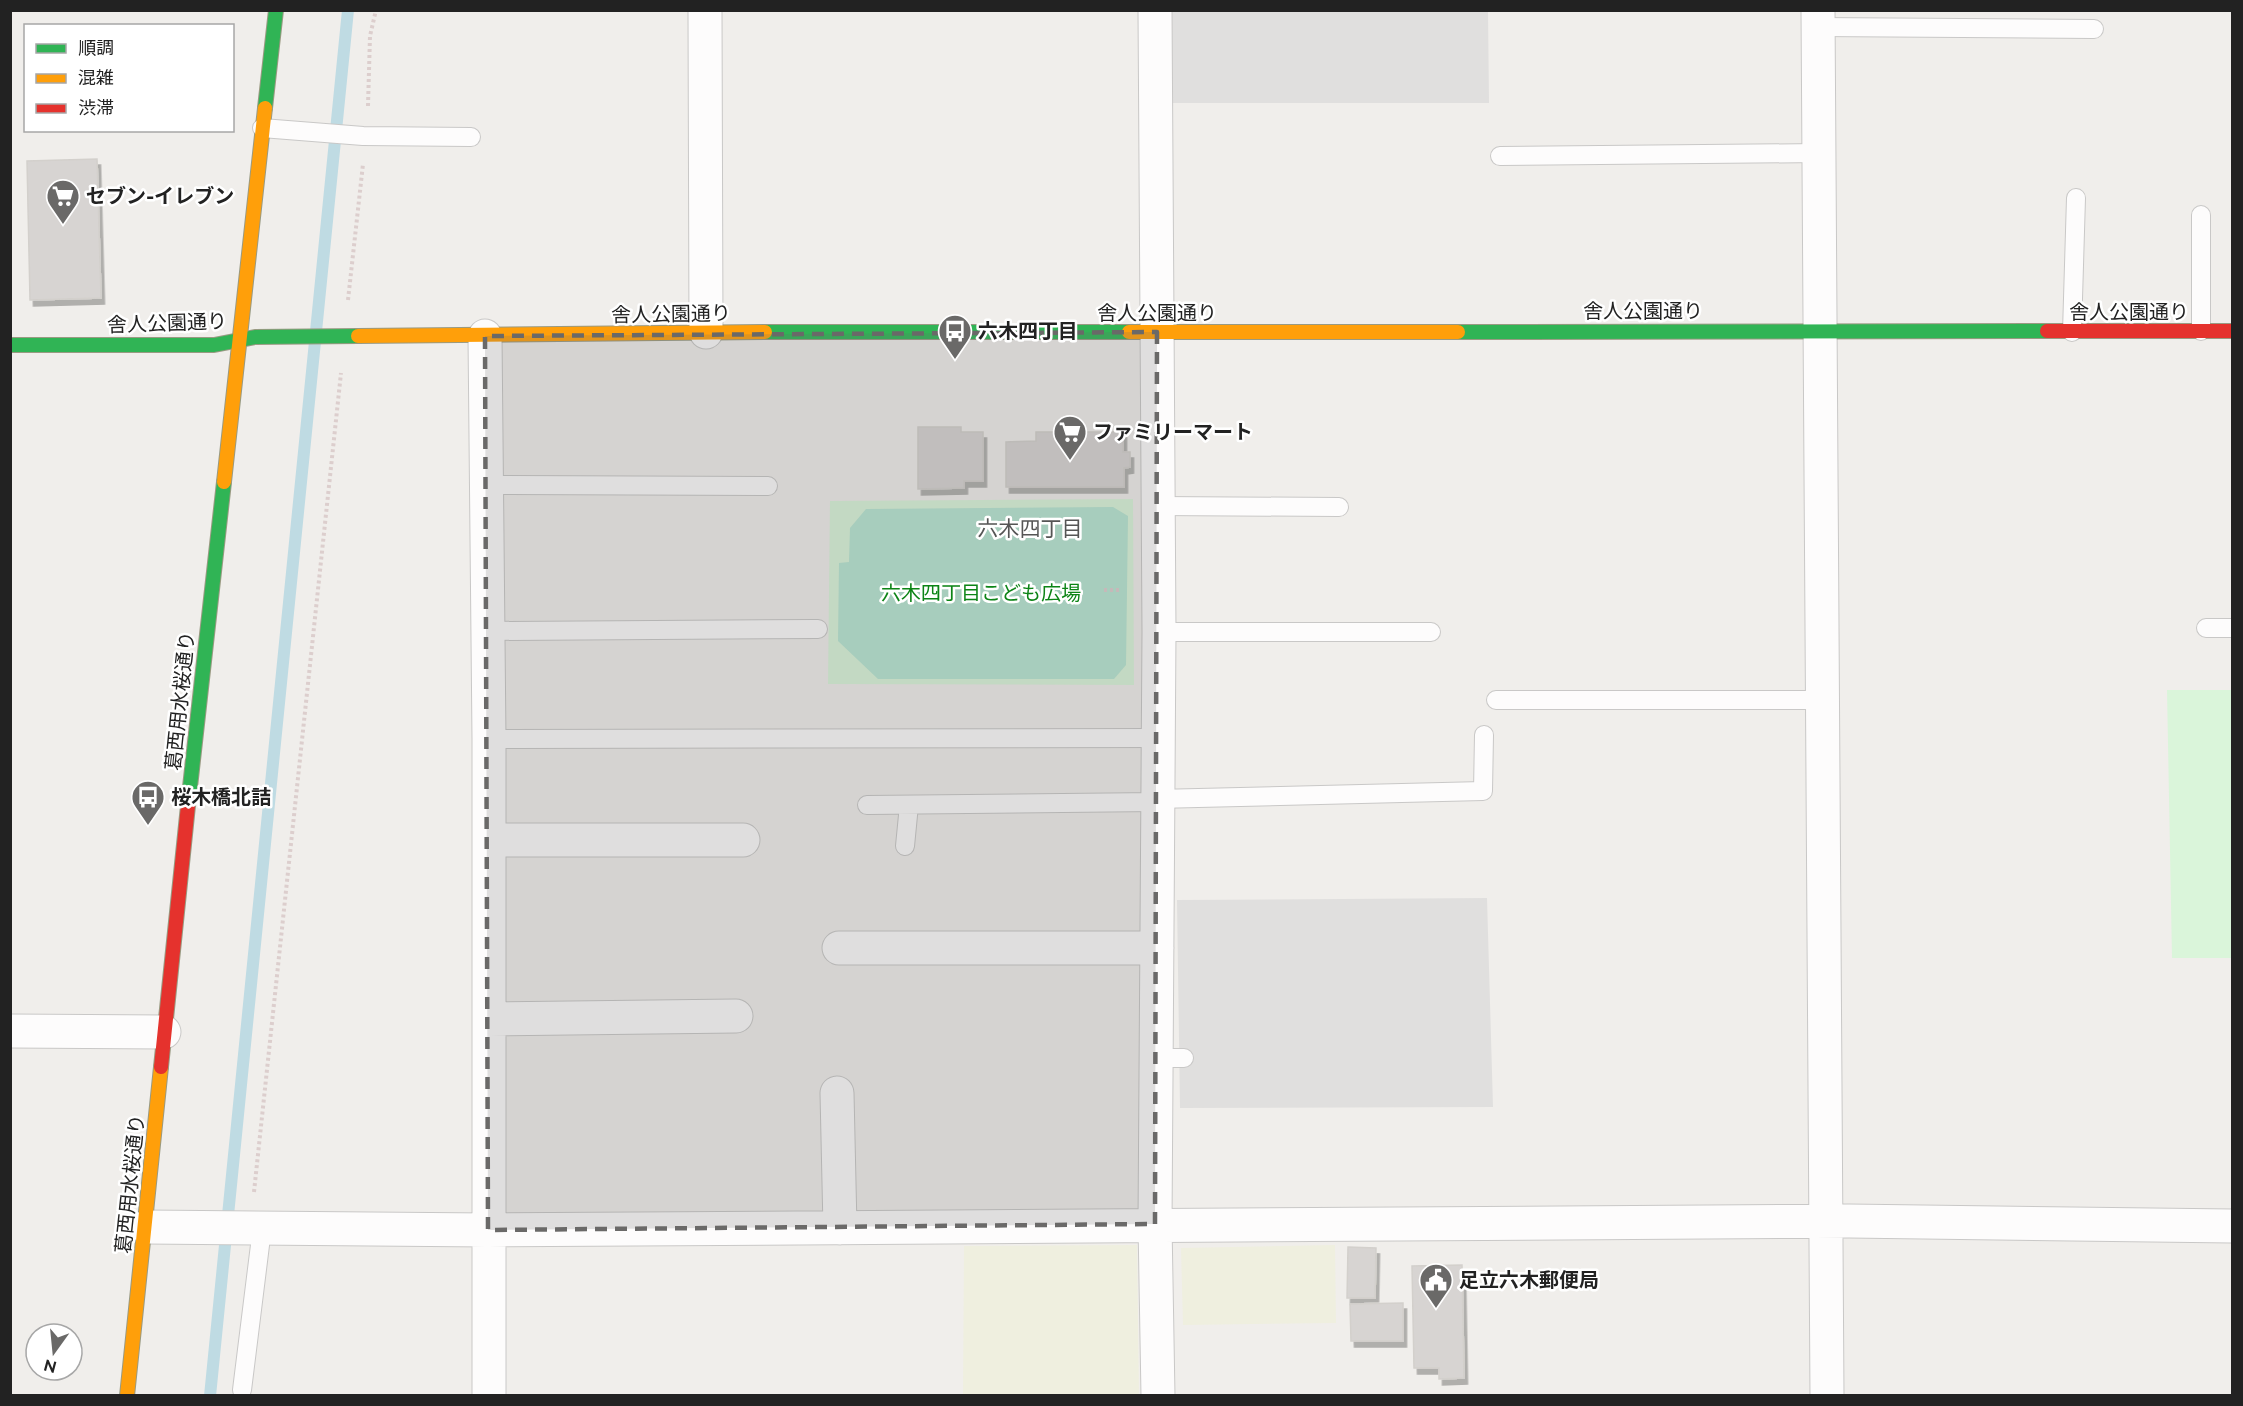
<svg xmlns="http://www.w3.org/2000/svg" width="2243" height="1406" viewBox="0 0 2243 1406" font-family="Raleway,'Noto Sans JP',sans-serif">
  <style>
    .farmland { fill: #efefdf }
    .park { fill: #daf5da }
    .pitch { fill: #b7e6d2 }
    .parking { fill: #e0dfde }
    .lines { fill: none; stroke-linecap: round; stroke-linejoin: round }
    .stream { stroke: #bfdbe3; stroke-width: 12 }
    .building { fill: #d7d4d2; stroke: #d3d0cc; stroke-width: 1.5; filter: url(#shadow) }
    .lane-casing { stroke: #c9c8c7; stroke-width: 20 }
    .street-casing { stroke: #c9c8c7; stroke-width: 35 }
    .fast-casing { stroke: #999a82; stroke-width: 16 }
    .slow-casing { stroke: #999a82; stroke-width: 16 }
    .jam-casing { stroke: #999a82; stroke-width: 16 }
    .path { stroke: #dccecd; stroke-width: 4; stroke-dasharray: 3 3; stroke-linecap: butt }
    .lane { stroke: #fdfcfc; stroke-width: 18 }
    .street { stroke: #fdfcfc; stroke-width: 33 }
    .fast { stroke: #30b455; stroke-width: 14 }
    .slow { stroke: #ff9f0a; stroke-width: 14 }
    .jam { stroke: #e5322d; stroke-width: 14 }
    .marked { fill: #6a6968; fill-opacity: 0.2; stroke: #6a6968; stroke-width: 4.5; stroke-dasharray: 12 8; stroke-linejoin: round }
    .labels { text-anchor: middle; stroke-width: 5; stroke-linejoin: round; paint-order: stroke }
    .poi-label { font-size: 20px; font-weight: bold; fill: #222; stroke: #fff; text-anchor: start }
    .street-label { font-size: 20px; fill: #222; stroke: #fff }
    .park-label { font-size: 20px; fill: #0c8416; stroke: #fff }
    .neighbourhood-label { font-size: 21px; fill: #555; stroke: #fff }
  </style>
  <defs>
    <filter id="shadow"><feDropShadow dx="3.5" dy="6" stdDeviation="0" flood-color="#0004"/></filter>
  </defs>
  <rect width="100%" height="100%" fill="#f0eeeb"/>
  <path class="farmland" d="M1137,1245L1139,1395H963L964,1246Z
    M1335,1245L1336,1323L1183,1325L1181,1248Z"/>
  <path class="park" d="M1133,499L1134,685L828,684L830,501Z
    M2167,690H2232V958H2172Z"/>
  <path class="pitch" d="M1113,507L1128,516L1126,665L1114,679H878L838,641L839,563L849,562L850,528L866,509Z"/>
  <path class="parking" d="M1168,11H1488L1489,103H1169Z
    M1487,898L1493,1107L1180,1108L1177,900Z"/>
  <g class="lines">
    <path class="stream" d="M210,1396L348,10"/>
  </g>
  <path class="building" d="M97,159L101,298L30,300L27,161Z
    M918,427H961V432H983V481H964V488L918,489Z
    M1036,432H1123V452H1130V467L1124,468V487H1006V442L1036,441Z
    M1348,1247L1376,1248L1375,1298H1347Z
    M1462,1265L1464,1378L1439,1379V1368H1414L1412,1266Z
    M1403,1303V1341H1351L1350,1304Z"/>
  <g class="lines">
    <defs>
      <path id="lane" d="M1818,27L2094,29
        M262,128L363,136L471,137
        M1500,156L1819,153
        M2201,215V331
        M2072,332L2076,198
        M487,485L768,486
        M1158,506L1339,507
        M2206,628H2232
        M488,631L818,629
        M1159,632H1431
        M1496,700H1822
        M489,739L1157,738
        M1156,799L1483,791L1484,735
        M867,805L1156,802
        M905,846L909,805
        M1156,1058H1184
        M242,1390L262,1229"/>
      <path id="street" d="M705,10L706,332
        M1155,10L1159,632L1155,1224L1158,1396
        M1818,10L1827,1396
        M485,336L489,739V1396
        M489,840H743
        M839,948H1157
        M489,1019L736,1016
        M10,1031L164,1032
        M837,1093L840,1228
        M146,1227L488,1230L1849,1221L2232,1226"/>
      <path id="fast" d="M265,108L276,10
        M765,332H1129
        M1458,332L2047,331
        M10,345H214L255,337L358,336
        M189,796L224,482"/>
      <path id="slow" d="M1129,332H1458
        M358,336L765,332
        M224,482L265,108
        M127,1396L161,1067"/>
      <path id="jam" d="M2047,331H2232
        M161,1067L189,796"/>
    </defs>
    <use href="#lane" class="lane-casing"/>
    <use href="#street" class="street-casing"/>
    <use href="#fast" class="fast-casing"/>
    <use href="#slow" class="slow-casing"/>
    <use href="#jam" class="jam-casing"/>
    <path class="path" d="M368,106L370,36L376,10
      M348,300L363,164
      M1104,590H1122
      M254,1192L341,373"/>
    <use href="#lane" class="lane"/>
    <use href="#street" class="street"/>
    <use href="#fast" class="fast"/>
    <use href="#slow" class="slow"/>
    <use href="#jam" class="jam"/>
  </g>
  <path class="marked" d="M1157,332L1155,1224L488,1230L485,336Z"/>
  <defs>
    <symbol id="supermarket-pin" viewBox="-11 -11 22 30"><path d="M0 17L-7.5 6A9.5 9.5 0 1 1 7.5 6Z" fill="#6a6968" stroke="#fff"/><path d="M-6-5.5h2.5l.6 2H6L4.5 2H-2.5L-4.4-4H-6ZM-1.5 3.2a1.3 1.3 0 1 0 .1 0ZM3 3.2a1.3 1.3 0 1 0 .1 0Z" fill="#fff"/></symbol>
    <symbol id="bus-pin" viewBox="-11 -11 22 30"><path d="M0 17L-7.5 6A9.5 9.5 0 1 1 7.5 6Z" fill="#6a6968" stroke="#fff"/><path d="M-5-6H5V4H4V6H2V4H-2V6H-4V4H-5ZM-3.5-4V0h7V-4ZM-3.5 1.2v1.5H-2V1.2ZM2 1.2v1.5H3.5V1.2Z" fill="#fff"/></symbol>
    <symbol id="civic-pin" viewBox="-11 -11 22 30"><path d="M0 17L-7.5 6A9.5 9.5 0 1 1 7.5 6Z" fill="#6a6968" stroke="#fff"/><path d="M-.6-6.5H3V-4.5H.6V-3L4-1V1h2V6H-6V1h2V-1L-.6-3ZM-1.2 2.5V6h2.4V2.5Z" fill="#fff"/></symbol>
  </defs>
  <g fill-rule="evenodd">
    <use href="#supermarket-pin" x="44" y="177" width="38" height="52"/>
    <use href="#bus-pin" x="936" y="312" width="38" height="52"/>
    <use href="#supermarket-pin" x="1051" y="413" width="38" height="52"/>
    <use href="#bus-pin" x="129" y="778" width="38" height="52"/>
    <use href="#civic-pin" x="1417" y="1261" width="38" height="52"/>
  </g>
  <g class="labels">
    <g class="poi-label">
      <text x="86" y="203">セブン-イレブン</text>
      <text x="978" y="338">六木四丁目</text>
      <text x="1093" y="439">ファミリーマート</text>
      <text x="171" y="804">桜木橋北詰</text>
      <text x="1459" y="1287">足立六木郵便局</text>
    </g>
    <g class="street-label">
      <text x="1643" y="318">舎人公園通り</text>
      <text x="2129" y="319">舎人公園通り</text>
      <text x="1157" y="320">舎人公園通り</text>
      <text transform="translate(671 314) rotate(-1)" y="7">舎人公園通り</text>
      <text transform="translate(167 323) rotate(-2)" y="7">舎人公園通り</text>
      <text transform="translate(180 701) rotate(-84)" y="7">葛西用水桜通り</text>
      <text transform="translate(130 1184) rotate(-84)" y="7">葛西用水桜通り</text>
    </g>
    <g class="park-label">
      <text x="981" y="600">六木四丁目こども広場</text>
    </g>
    <g class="neighbourhood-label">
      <text x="1030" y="536">六木四丁目</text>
    </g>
  </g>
  <rect width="2243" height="1406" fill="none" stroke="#222222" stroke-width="24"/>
  <rect x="24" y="24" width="210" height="108" fill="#ffffff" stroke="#a7a7a7" stroke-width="1.5"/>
  <rect x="36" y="44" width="30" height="9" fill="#30b455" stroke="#a7a7a7" stroke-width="1.5"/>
  <text x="78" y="54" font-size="18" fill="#222222">順調</text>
  <rect x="36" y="74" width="30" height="9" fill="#ff9f0a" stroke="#a7a7a7" stroke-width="1.5"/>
  <text x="78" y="84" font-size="18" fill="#222222">混雑</text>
  <rect x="36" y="104" width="30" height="9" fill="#e5322d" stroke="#a7a7a7" stroke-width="1.5"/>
  <text x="78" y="114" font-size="18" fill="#222222">渋滞</text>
  <g transform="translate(54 1352) rotate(195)"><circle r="28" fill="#ffffff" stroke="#a7a7a7" stroke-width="1.5"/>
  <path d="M0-4.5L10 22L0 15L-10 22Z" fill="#6a6968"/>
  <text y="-9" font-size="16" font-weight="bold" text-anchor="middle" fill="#222222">N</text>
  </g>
</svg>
